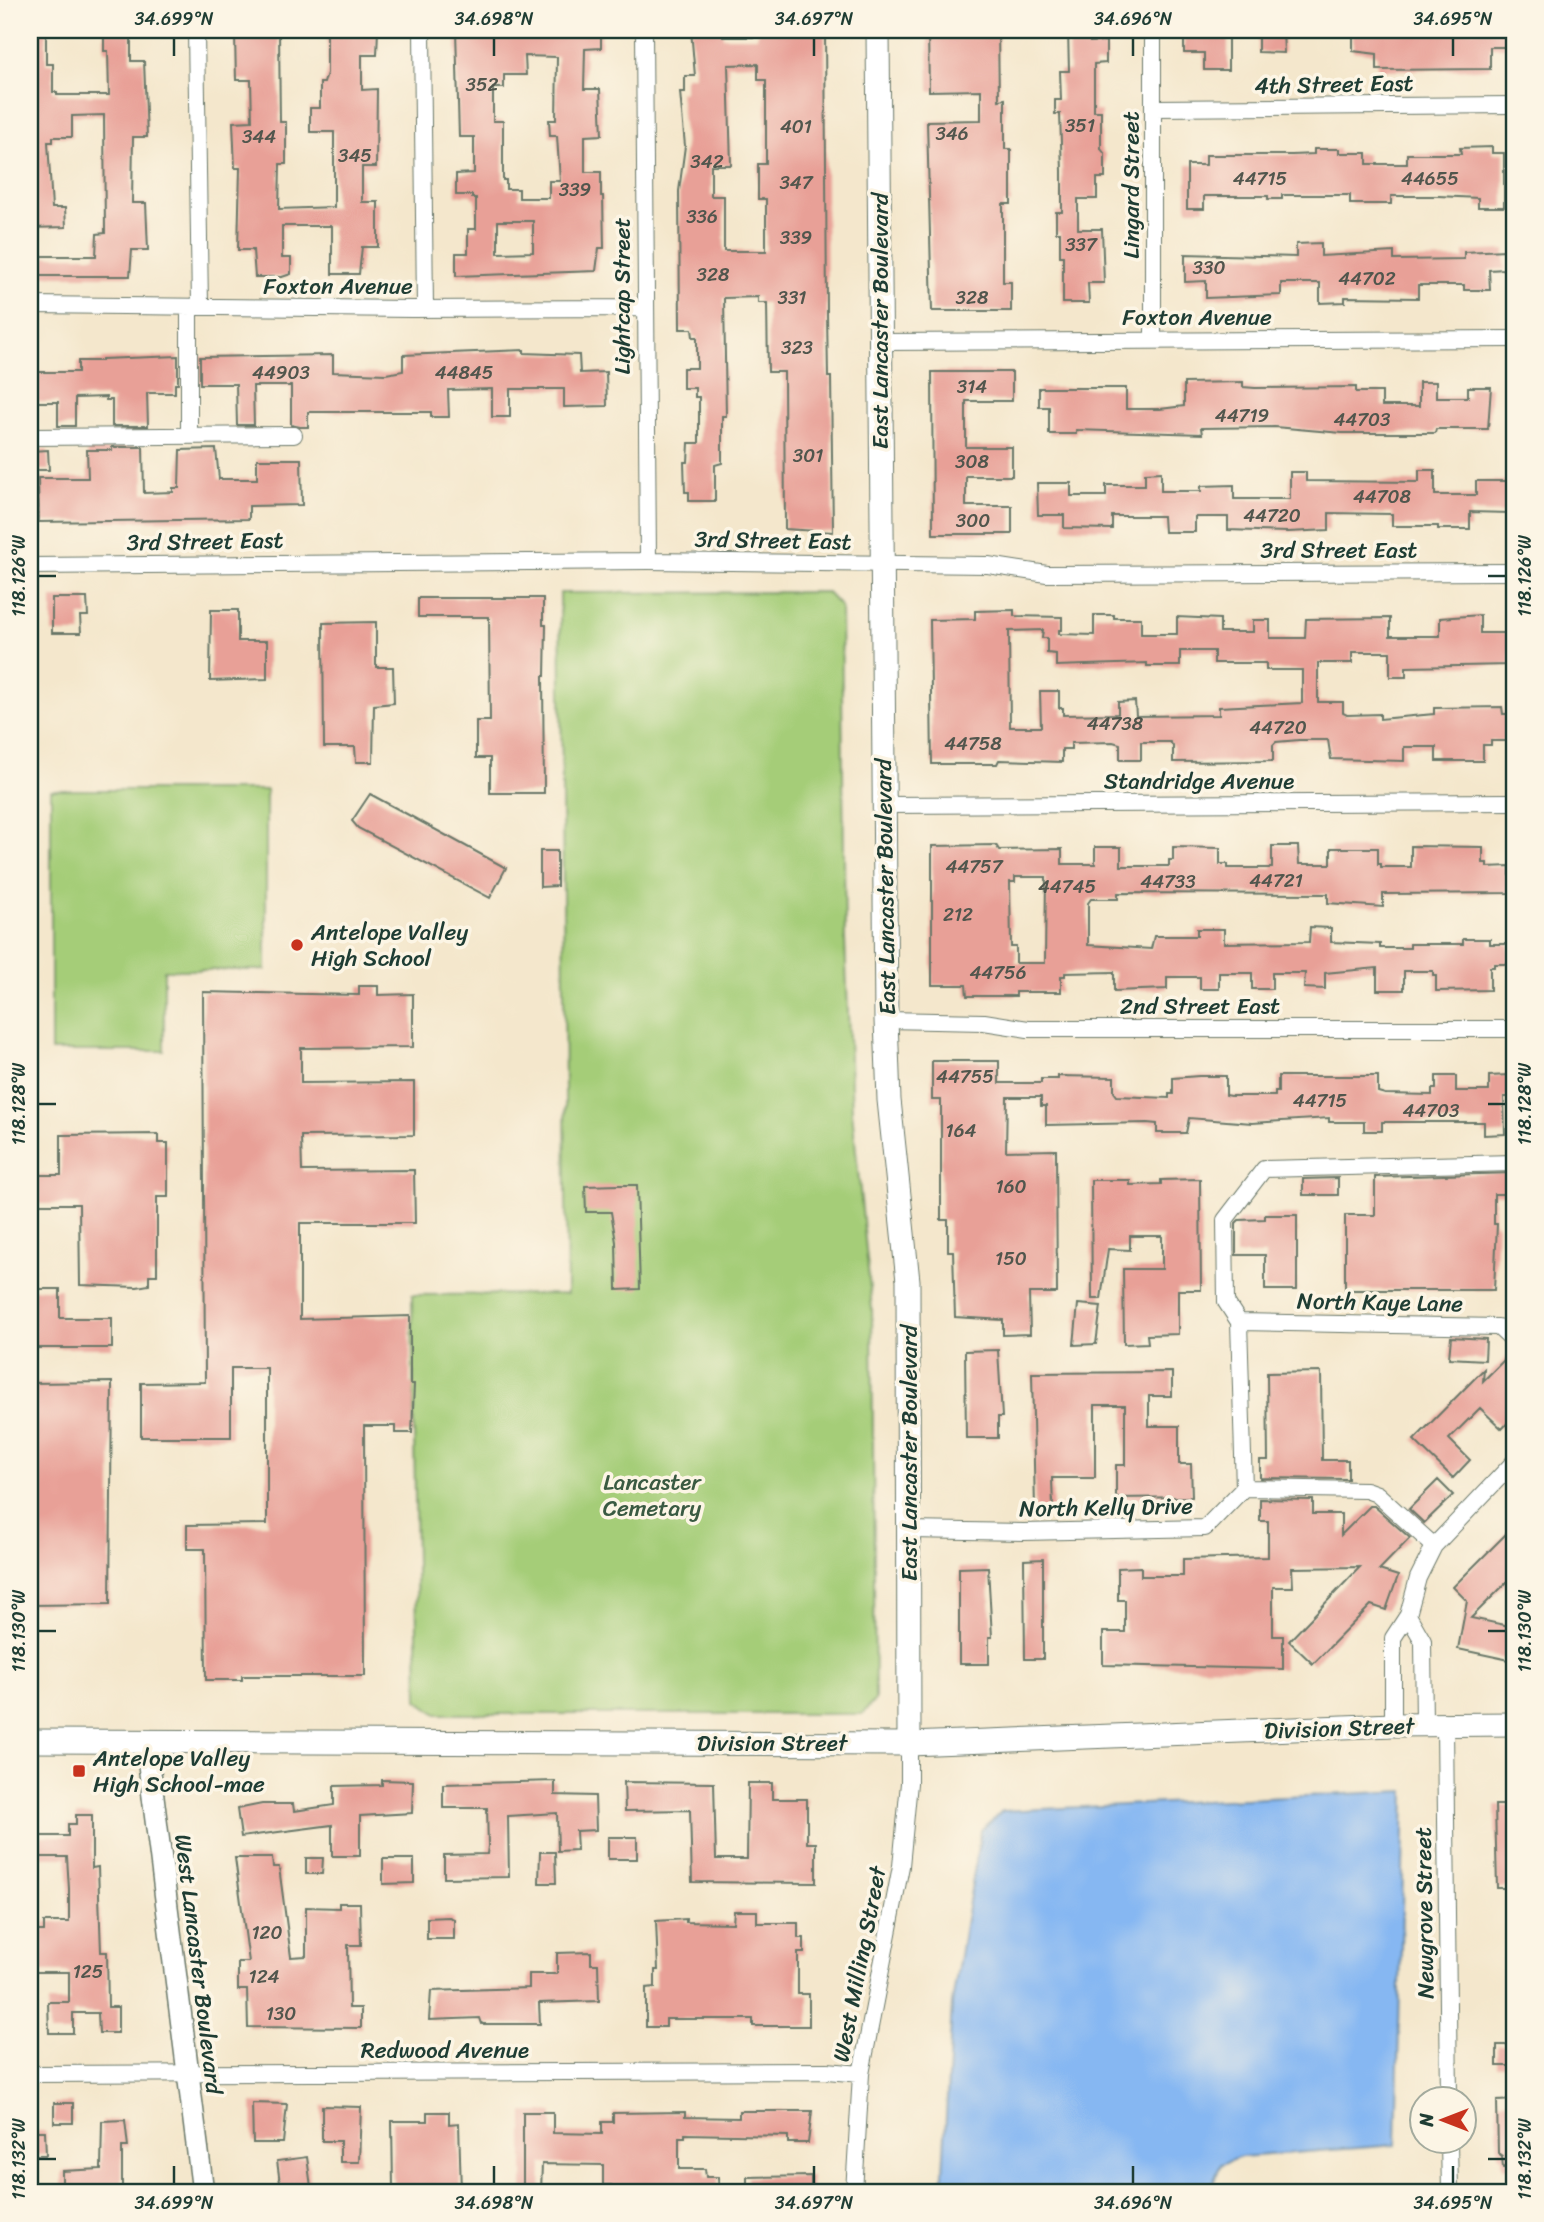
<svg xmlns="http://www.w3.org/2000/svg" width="1544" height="2222" viewBox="0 0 1544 2222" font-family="Sriracha,sans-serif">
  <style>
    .green { fill: #a5cd78; stroke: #628556; stroke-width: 2 }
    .water { fill: #86b7f2; stroke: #527a93; stroke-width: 2 }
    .building { fill: #e8a097; fill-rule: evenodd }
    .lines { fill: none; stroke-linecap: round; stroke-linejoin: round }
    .minor-casing { stroke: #6a7869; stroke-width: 18 }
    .tertiary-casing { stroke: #6a7869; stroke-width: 24 }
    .secondary-casing { stroke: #6a7869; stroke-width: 25 }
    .minor { stroke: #fff; stroke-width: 16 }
    .tertiary { stroke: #fff; stroke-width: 21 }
    .secondary { stroke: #fff; stroke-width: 23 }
    .ticks { fill: none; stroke: #1f3d34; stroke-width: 2.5 }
    .poi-dot { fill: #c8321e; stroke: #fcf5e5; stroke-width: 2.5 }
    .labels { text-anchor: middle; stroke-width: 7; stroke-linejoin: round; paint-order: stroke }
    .number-label { font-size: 19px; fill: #51564d }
    .street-label { font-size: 23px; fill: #1f3d34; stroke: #fcf5e5 }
    .poi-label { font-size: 23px; fill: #1f3d34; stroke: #fcf5e5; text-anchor: start }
    .park-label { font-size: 23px; fill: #3a5a42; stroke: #fcf5e5 }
    .neatline { fill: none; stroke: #1f3d34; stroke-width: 2.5 }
    .ticks-label { font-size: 18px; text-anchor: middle; fill: #1f3d34 }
  </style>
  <rect width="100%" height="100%" fill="#fcf5e5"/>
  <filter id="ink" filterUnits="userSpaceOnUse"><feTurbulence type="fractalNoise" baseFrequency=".0143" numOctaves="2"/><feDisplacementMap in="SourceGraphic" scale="14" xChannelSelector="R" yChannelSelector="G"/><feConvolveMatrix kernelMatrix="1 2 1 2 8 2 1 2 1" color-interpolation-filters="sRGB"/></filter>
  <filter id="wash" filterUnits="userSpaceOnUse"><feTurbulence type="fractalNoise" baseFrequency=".00686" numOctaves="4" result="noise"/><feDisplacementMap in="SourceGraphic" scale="28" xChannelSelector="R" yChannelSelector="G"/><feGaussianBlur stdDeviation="1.57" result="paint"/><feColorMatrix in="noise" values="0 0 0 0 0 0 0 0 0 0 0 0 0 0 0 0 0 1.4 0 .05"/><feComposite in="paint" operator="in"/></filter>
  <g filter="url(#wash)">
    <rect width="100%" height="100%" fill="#f4e7cc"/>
    <path class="green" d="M827,592L841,607L845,939L852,1111L872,1309L875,1700L862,1714H437L418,1700L412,1295L567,1294L560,593Z
      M51,790H266V970H164V1051H51Z"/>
    <path class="water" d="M1405,1791L1396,2145L1241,2157L1221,2164L1213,2183V2192H942L952,2003L981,1830L1002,1811Z"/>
    <g id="blocks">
      <path class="building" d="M30,30H46V64H53V92H57V95H109L108,51H104V30H131V61H144L147,137H133L132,203H146L148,250H132L130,276H30V256H96L97,234L105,233L104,115L72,116V137H53V142H48L52,208H65L66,227L30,228Z
        M252,30H279L280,122H286V164H280L279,209L334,207V132H310V108H320V83H324L327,73V30H378L377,55H362V90L377,89L376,167H362V202H378V247H362L359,274H332V226H282V258H291V274L282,277H255L253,250H238L240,168H235L233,122L252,121L251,80H236L235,35H252Z
        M456,30H601V48L585,49L584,89H600L602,135L585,136V172H601V196H603L604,248H599L596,271L456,276V253H468V229H476V198H472V195H456V174L474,173V137H459ZM525,56L557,57L556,120H549L550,136H557L560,181H549V198H519V189H506V180H503V121H493V88H504V75H526ZM498,221H533V252L498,253Z
        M691,30H723V37H757L759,30H825L827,312L828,377H831L833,532L785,529L784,372H768L767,303H758V297L724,298L726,416H722V463L715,465V501H689V492H685L684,462H688L689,443H699V397H695V388H683V368H697V337H693L692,329H680L679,191L685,146L680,92H685V76H695ZM758,64V80H766V164H758V199H766V251H724V196H711V165H731L728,65Z
        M928,30H998L999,100L1005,99V149H1011V204H1003V282H1011V311H932L927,121L981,120V90L929,91Z
        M1068,30H1090V42L1106,41V63L1094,64V111H1101V149L1105,154V178H1097V199H1078V229H1102L1104,283H1088L1089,303H1063V256H1060V232H1056V212H1062V171L1060,114H1055V100H1061L1060,71H1069Z
        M1184,30H1228V70H1204V53H1184Z
        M1258,30H1283L1284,53L1258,52Z
        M1353,30H1506V47H1490V69L1377,70V54L1353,51Z
        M1492,147V153H1504V207H1478V198L1438,196H1391V204H1350V195H1282V199H1268V196H1204V209H1187V165H1206V155H1292L1314,154V149H1339V153H1367V164H1407V154H1461L1460,148Z
        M1321,243V256L1394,252V260L1464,259V252L1505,250V269L1489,270L1490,290H1464V285H1418V298L1345,297V302L1320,303V283H1281V295L1206,298V281L1185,282V254L1296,257V244Z
        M524,350V353L579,355L580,373L606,372L607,406L564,407V389H510V417H492V389L448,390L449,417H431V412H308V427H300L291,425V386H253L254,425H237L236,384H200V357L333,355V372L386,374L403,371V355Z
        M178,356V384H175V393H147L148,426H112V400H106V397L75,398V426H58V402H30V372H78V361H102V359Z
        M932,372H1012V401H966V447H1012V476H966V506H1012V534H933Z
        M1243,382V387L1255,388L1356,387V392H1382V406H1419V382H1436V397H1468V387H1491L1488,429H1436L1435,433H1342L1275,427L1201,428L1202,434L1076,430V434H1049V407H1039V388H1126V409H1160L1184,406V383Z
        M112,447H143L144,493L173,492V488H179L180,450L216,449L219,479H257V459H301L302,505L249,506V519L39,522L38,478H88L87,450H112Z
        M48,450L49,470H30V451Z
        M1419,470H1435V495H1476V481H1510V513L1470,512V529H1438V526H1392V514L1329,513V530L1288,532L1228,530V517H1195V532H1164L1163,516H1112V529L1064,528V515H1038L1037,483H1071V496H1106V485H1145V473L1161,472V491H1201V486L1234,485V499H1290V472H1306V481L1419,482Z
        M52,598H87L88,616H80L81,633H52Z
        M418,598H543V625H546L545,676H543L544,793H490V758H476V721H490L489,617H418Z
        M211,610H238V641H267V679L210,681Z
        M1014,610V616L1062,617V630H1059V634L1094,635V615H1114V618H1141V634H1177V617L1220,619V632H1253V620H1270V638H1305L1306,619L1390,618V636H1440V618L1480,615V633H1510V665L1406,667V677H1390V652H1352V663H1318V702H1343V713L1347,715L1380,714V719L1434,714V708L1502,707L1503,714H1510V741H1491V745H1483V761H1436V747H1404V761L1331,759L1328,740H1299L1276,742L1273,745V761L1173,762V746L1170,742H1141V760H1120V744L1113,742L1071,743V749H1062V762L999,760L997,764H932L930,620L975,619V611ZM1043,630L1042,638H1047V653L1056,654V666L1147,663V666H1180V651H1214V663H1266V670H1302V703L1219,707V715L1136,716L1135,701L1118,702V714L1063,715V708H1059V691H1040L1041,727H1010L1009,631Z
        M376,622V667H393L394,703L374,705L373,762H356L355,747H324L323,623Z
        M370,794L506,868L490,898L358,828L352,821Z
        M996,845L999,850L1062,849V864H1095V847H1121V866H1169V860H1173V847L1220,848V864H1228V868H1272V846H1298L1299,864H1331V848H1378V864H1381V867H1411V846L1483,847V863H1487V867L1510,866V893L1383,894V907L1328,903V894L1118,893V899H1091L1088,903V945L1151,949L1154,936H1197V929H1224V943L1309,942L1310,927L1331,928V942L1380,944V948H1410V944H1463V939H1490V944H1509V964H1494V967H1490V990L1436,991V975H1433V971H1404V990H1377V968L1325,973V989L1304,988L1305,973H1272V989H1252V973H1219V989H1200V977H1167V989L1114,991V972L1065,973V976H1061V992H1016V996H967L966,985H932V846ZM1015,877H1046L1045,963H1016V947H1011L1010,882H1015Z
        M540,851H557V886L540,887Z
        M359,986H378V995L413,994V1047L301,1048V1083L414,1082V1135L301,1136L302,1171L414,1170L415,1223H300V1319L410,1316V1384H414L412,1433H395V1426H364L365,1676H242V1680H206L205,1549H187V1525L267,1524V1368H231V1437H141V1383L205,1382L203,992L359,995Z
        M932,1061H999V1083H1041V1079H1058V1076L1114,1077V1092L1117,1096L1169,1098V1094H1173V1078L1199,1076H1226V1095L1231,1096H1275V1092H1278V1076H1378V1092L1385,1094L1432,1095V1089H1436V1076H1456V1091H1489V1076L1509,1075V1097H1504L1505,1134L1484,1135V1122H1382V1131H1364V1122H1329V1118L1252,1123L1189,1118L1186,1133H1157V1124L1147,1123L1046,1125V1106H1041V1097H1007L1006,1151L1056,1150L1057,1293H1029L1030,1334L1003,1335V1320L955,1317L953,1251H948V1220H941V1100H932Z
        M158,1134V1143H168V1197H157V1275H149V1285L137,1287L80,1285L79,1204H30V1175H61V1135Z
        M1514,1173V1194H1494V1224H1497L1494,1290H1345V1215H1375V1177Z
        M1338,1178V1195H1303V1179Z
        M1200,1179L1201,1290H1178V1334L1147,1335L1148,1343L1124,1344L1123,1269H1162V1236H1130V1250L1108,1249L1101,1299H1092L1091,1180H1130V1185L1161,1184V1180Z
        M619,1185H637L640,1289L617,1290L616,1242L611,1212H586L585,1186Z
        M1265,1215H1297V1290H1265V1255H1236V1223L1239,1220L1265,1219Z
        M30,1289H60V1318H112V1348H30Z
        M1078,1304L1101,1306L1096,1344L1074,1345Z
        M1451,1337L1486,1339L1485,1360L1449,1358Z
        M998,1350L1002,1417H998V1438H966L965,1351Z
        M1512,1352L1514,1416L1502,1429L1480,1408L1449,1439L1470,1460L1453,1478L1414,1440L1484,1369L1483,1381Z
        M1172,1372V1396H1149V1426H1179V1464H1191L1192,1497L1116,1498V1465H1125V1405H1095V1478H1052L1053,1509H1035L1032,1373Z
        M1321,1372L1322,1460H1348V1479L1260,1478V1460H1268L1267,1373Z
        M112,1382L110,1604L30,1605V1383Z
        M1438,1480L1453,1495L1424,1523L1409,1509Z
        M1260,1499L1313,1500V1514H1341V1535L1370,1506H1374L1410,1538L1379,1570L1398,1576L1386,1610L1371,1605L1313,1664L1289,1641L1360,1567L1292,1568L1293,1587H1273V1636H1283V1669L1103,1665V1632H1125V1600H1118V1568L1141,1567V1576H1183V1559L1268,1557V1521H1260Z
        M1514,1526V1575L1471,1618L1514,1627V1661L1458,1649L1467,1601L1453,1587Z
        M1043,1559V1659H1025L1024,1560Z
        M988,1567L992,1637H989V1664H959V1568Z
        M382,1780L413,1781L412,1813L360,1816V1856H332V1825L241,1837L237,1809L262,1804H293L294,1811L334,1805V1786L382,1785Z
        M555,1781V1795L595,1796L596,1830L576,1831L577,1850L558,1851L557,1813L508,1816L509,1877L444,1878V1855L487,1854L488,1846L487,1808H443V1784Z
        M624,1782L714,1783L716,1859H747L748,1783H772V1799H807V1843H816V1883L692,1882L690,1810L625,1811Z
        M1495,1805H1514V1888H1497Z
        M76,1815H92V1868L98,1867L101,1952H107L108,2007H118V2033H99L98,2013H73V2033H49L48,2002H69V1972H32L30,1931H44V1922H69V1889L67,1857H31V1836H68V1824H76Z
        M608,1837H637V1859H608Z
        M540,1852H555L556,1883H539Z
        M235,1858H272L273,1867H279L291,1957L306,1956V1907L339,1908V1903H360L361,1945H348L349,2008H361V2028L248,2027L247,1990H238V1962H249Z
        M306,1858H323L322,1874H306Z
        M383,1859H414V1883L383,1884Z
        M734,1911H757V1923H798V1938H804V1953H798V1994H809V2026H753V2019H666V2027H646V1988L655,1987V1970H658L656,1921L686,1919V1922L733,1923Z
        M449,1917L454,1919V1939H427V1918Z
        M591,1952V1964H598L599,2001L539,2003L540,2024H482L480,2018L429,2020L431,1991L529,1988V1974H557V1953Z
        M1497,2045H1514V2066H1497Z
        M1514,2100V2167L1503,2168L1502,2156L1498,2153L1497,2101Z
        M54,2103H73V2123H54Z
        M252,2103L287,2104L283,2143H253Z
        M322,2106L361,2107L359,2162H340V2141H322Z
        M739,2111H812L808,2143H788V2136L685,2134V2137H679V2169H705L706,2177H718L719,2192H611V2185H603V2165L542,2164L541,2192H523V2112H553V2133L602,2134V2122H613V2113L685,2112V2117L739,2118Z
        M427,2112H449V2124L459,2123L461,2192L393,2188L392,2121H427Z
        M125,2120L128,2147H122V2189L62,2192V2171L101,2169L102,2121Z
        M30,2131H45L46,2155H30Z
        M307,2157L311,2187L281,2190L277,2161Z
        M811,2176V2192H747V2177Z"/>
    </g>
  </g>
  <g filter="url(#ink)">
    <use href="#blocks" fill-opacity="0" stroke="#6a7869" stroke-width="2"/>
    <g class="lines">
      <defs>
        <path id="minor" d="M196,30L200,307
          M422,30L425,309
          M644,30L648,561
          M1153,30V340
          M1154,108L1514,105
          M30,305L412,309L645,308
          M189,307V436
          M881,342L1514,339
          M30,437L294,435
          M30,566L648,561L988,565L1047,574L1514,572
          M883,805L1514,802
          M886,1020L984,1022L1028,1029H1514
          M1239,1322L1498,1327L1514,1342
          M1244,1488L1239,1322L1226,1302L1225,1220L1264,1169L1514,1163
          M909,1530L1024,1532L1205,1528L1244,1488L1366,1490L1377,1494L1434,1546
          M1408,1615L1423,1641L1424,1725
          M1393,1725V1638L1408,1615L1418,1578L1434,1546L1514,1462
          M1445,1725L1449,2100
          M30,2074L827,2071L861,2074
          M1449,2142L1450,2192
          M854,2192L861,2074L901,1866L909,1783V1744"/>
        <path id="tertiary" d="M146,1741L203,2192"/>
        <path id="secondary" d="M878,30L886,1020L889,1100L908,1281L909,1744
          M30,1741L909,1744L1393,1725L1514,1724"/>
      </defs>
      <use href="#minor" class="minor-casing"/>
      <use href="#tertiary" class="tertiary-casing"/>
      <use href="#secondary" class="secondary-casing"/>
      <use href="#minor" class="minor"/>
      <use href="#tertiary" class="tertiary"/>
      <use href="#secondary" class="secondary"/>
    </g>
  </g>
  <path class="ticks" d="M174,38V56M494,38V56M814,38V56M1133,38V56M1453,38V56M38,576H56M1488,576H1506M38,1104H56M1488,1104H1506M38,1631H56M1488,1631H1506M38,2159H56M1488,2159H1506M174,2166V2184M494,2166V2184M814,2166V2184M1133,2166V2184M1453,2166V2184"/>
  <g class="poi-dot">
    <circle cx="297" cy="945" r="7"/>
    <rect x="72" y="1764" width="14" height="14" rx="3.5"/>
  </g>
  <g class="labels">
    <g class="number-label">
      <text x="482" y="91">352</text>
      <text x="1080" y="132">351</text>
      <text x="796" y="133">401</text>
      <text x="952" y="140">346</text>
      <text x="259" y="143">344</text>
      <text x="355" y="162">345</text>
      <text x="707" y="168">342</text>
      <text x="1260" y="185">44715</text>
      <text x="1430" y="185">44655</text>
      <text x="796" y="189">347</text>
      <text x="575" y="196">339</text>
      <text x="702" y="223">336</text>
      <text x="796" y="244">339</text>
      <text x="1081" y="251">337</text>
      <text x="1209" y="274">330</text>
      <text x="713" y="281">328</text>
      <text x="1367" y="285">44702</text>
      <text x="792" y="304">331</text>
      <text x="972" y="304">328</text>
      <text x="797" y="354">323</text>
      <text x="281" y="379">44903</text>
      <text x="464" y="379">44845</text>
      <text x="972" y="393">314</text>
      <text x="1242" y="422">44719</text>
      <text x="1362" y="426">44703</text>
      <text x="808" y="462">301</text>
      <text x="972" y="468">308</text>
      <text x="1382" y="503">44708</text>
      <text x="1272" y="522">44720</text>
      <text x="973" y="527">300</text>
      <text x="1115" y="730">44738</text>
      <text x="1278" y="734">44720</text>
      <text x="973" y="750">44758</text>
      <text x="974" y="873">44757</text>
      <text x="1276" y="887">44721</text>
      <text x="1168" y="888">44733</text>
      <text x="1067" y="893">44745</text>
      <text x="958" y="921">212</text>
      <text x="998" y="979">44756</text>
      <text x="965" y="1083">44755</text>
      <text x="1320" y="1107">44715</text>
      <text x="1431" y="1117">44703</text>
      <text x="961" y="1137">164</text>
      <text x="1011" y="1193">160</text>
      <text x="1011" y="1265">150</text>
      <text x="267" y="1939">120</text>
      <text x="88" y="1978">125</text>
      <text x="264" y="1983">124</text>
      <text x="281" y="2020">130</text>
    </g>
    <g class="street-label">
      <text transform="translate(1334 84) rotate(-1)" y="8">4th Street East</text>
      <text transform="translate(1131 185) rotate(-90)" y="8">Lingard Street</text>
      <text x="338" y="294">Foxton Avenue</text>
      <text transform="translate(622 296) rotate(-90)" y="8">Lightcap Street</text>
      <text x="1197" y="325">Foxton Avenue</text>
      <text transform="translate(880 321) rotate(-90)" y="8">East Lancaster Boulevard</text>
      <text transform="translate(773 540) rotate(1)" y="8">3rd Street East</text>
      <text transform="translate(205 541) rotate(-1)" y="8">3rd Street East</text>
      <text x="1339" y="558">3rd Street East</text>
      <text x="1199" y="789">Standridge Avenue</text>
      <text transform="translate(885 887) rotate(-91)" y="8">East Lancaster Boulevard</text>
      <text x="1200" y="1014">2nd Street East</text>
      <text transform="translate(1380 1302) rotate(1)" y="8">North Kaye Lane</text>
      <text transform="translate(909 1453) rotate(-90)" y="8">East Lancaster Boulevard</text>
      <text transform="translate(1106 1507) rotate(-1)" y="8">North Kelly Drive</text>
      <text transform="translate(1339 1728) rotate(-2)" y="8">Division Street</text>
      <text x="772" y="1751">Division Street</text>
      <text transform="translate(1424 1913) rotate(-91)" y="8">Newgrove Street</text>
      <text transform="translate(199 1964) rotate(83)" y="8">West Lancaster Boulevard</text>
      <text transform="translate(859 1964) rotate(-79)" y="8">West Milling Street</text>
      <text x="445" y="2058">Redwood Avenue</text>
    </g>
    <g class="poi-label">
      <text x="311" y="940">Antelope Valley<tspan x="311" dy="26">High School</tspan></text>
      <text x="93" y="1766">Antelope Valley<tspan x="93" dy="26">High School-mae</tspan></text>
    </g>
    <g class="park-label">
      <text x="652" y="1490">Lancaster<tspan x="652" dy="26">Cemetary</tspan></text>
    </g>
  </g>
  <rect width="1544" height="2222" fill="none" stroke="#fcf5e5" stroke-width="77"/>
  <g transform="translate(1443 2120) rotate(270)"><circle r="33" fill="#fcf5e5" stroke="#a4ab9e" stroke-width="2"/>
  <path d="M0-5L12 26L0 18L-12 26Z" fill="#c8321e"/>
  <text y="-10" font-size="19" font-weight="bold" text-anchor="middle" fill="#1f3d34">N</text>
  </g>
  <rect x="38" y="38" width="1468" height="2146" class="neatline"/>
  <g class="ticks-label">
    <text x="174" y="25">34.699°N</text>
    <text x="494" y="25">34.698°N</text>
    <text x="814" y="25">34.697°N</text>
    <text x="1133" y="25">34.696°N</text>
    <text x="1453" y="25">34.695°N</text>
    <text transform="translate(1525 576) rotate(-90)" y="6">118.126°W</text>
    <text transform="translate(19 576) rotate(-90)" y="6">118.126°W</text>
    <text transform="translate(1525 1104) rotate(-90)" y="6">118.128°W</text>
    <text transform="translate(19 1104) rotate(-90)" y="6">118.128°W</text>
    <text transform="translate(1525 1631) rotate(-90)" y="6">118.130°W</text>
    <text transform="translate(19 1631) rotate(-90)" y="6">118.130°W</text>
    <text transform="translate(1525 2159) rotate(-90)" y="6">118.132°W</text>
    <text transform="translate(19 2159) rotate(-90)" y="6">118.132°W</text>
    <text x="174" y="2209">34.699°N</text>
    <text x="494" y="2209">34.698°N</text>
    <text x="814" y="2209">34.697°N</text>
    <text x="1133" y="2209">34.696°N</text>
    <text x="1453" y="2209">34.695°N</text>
  </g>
</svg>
